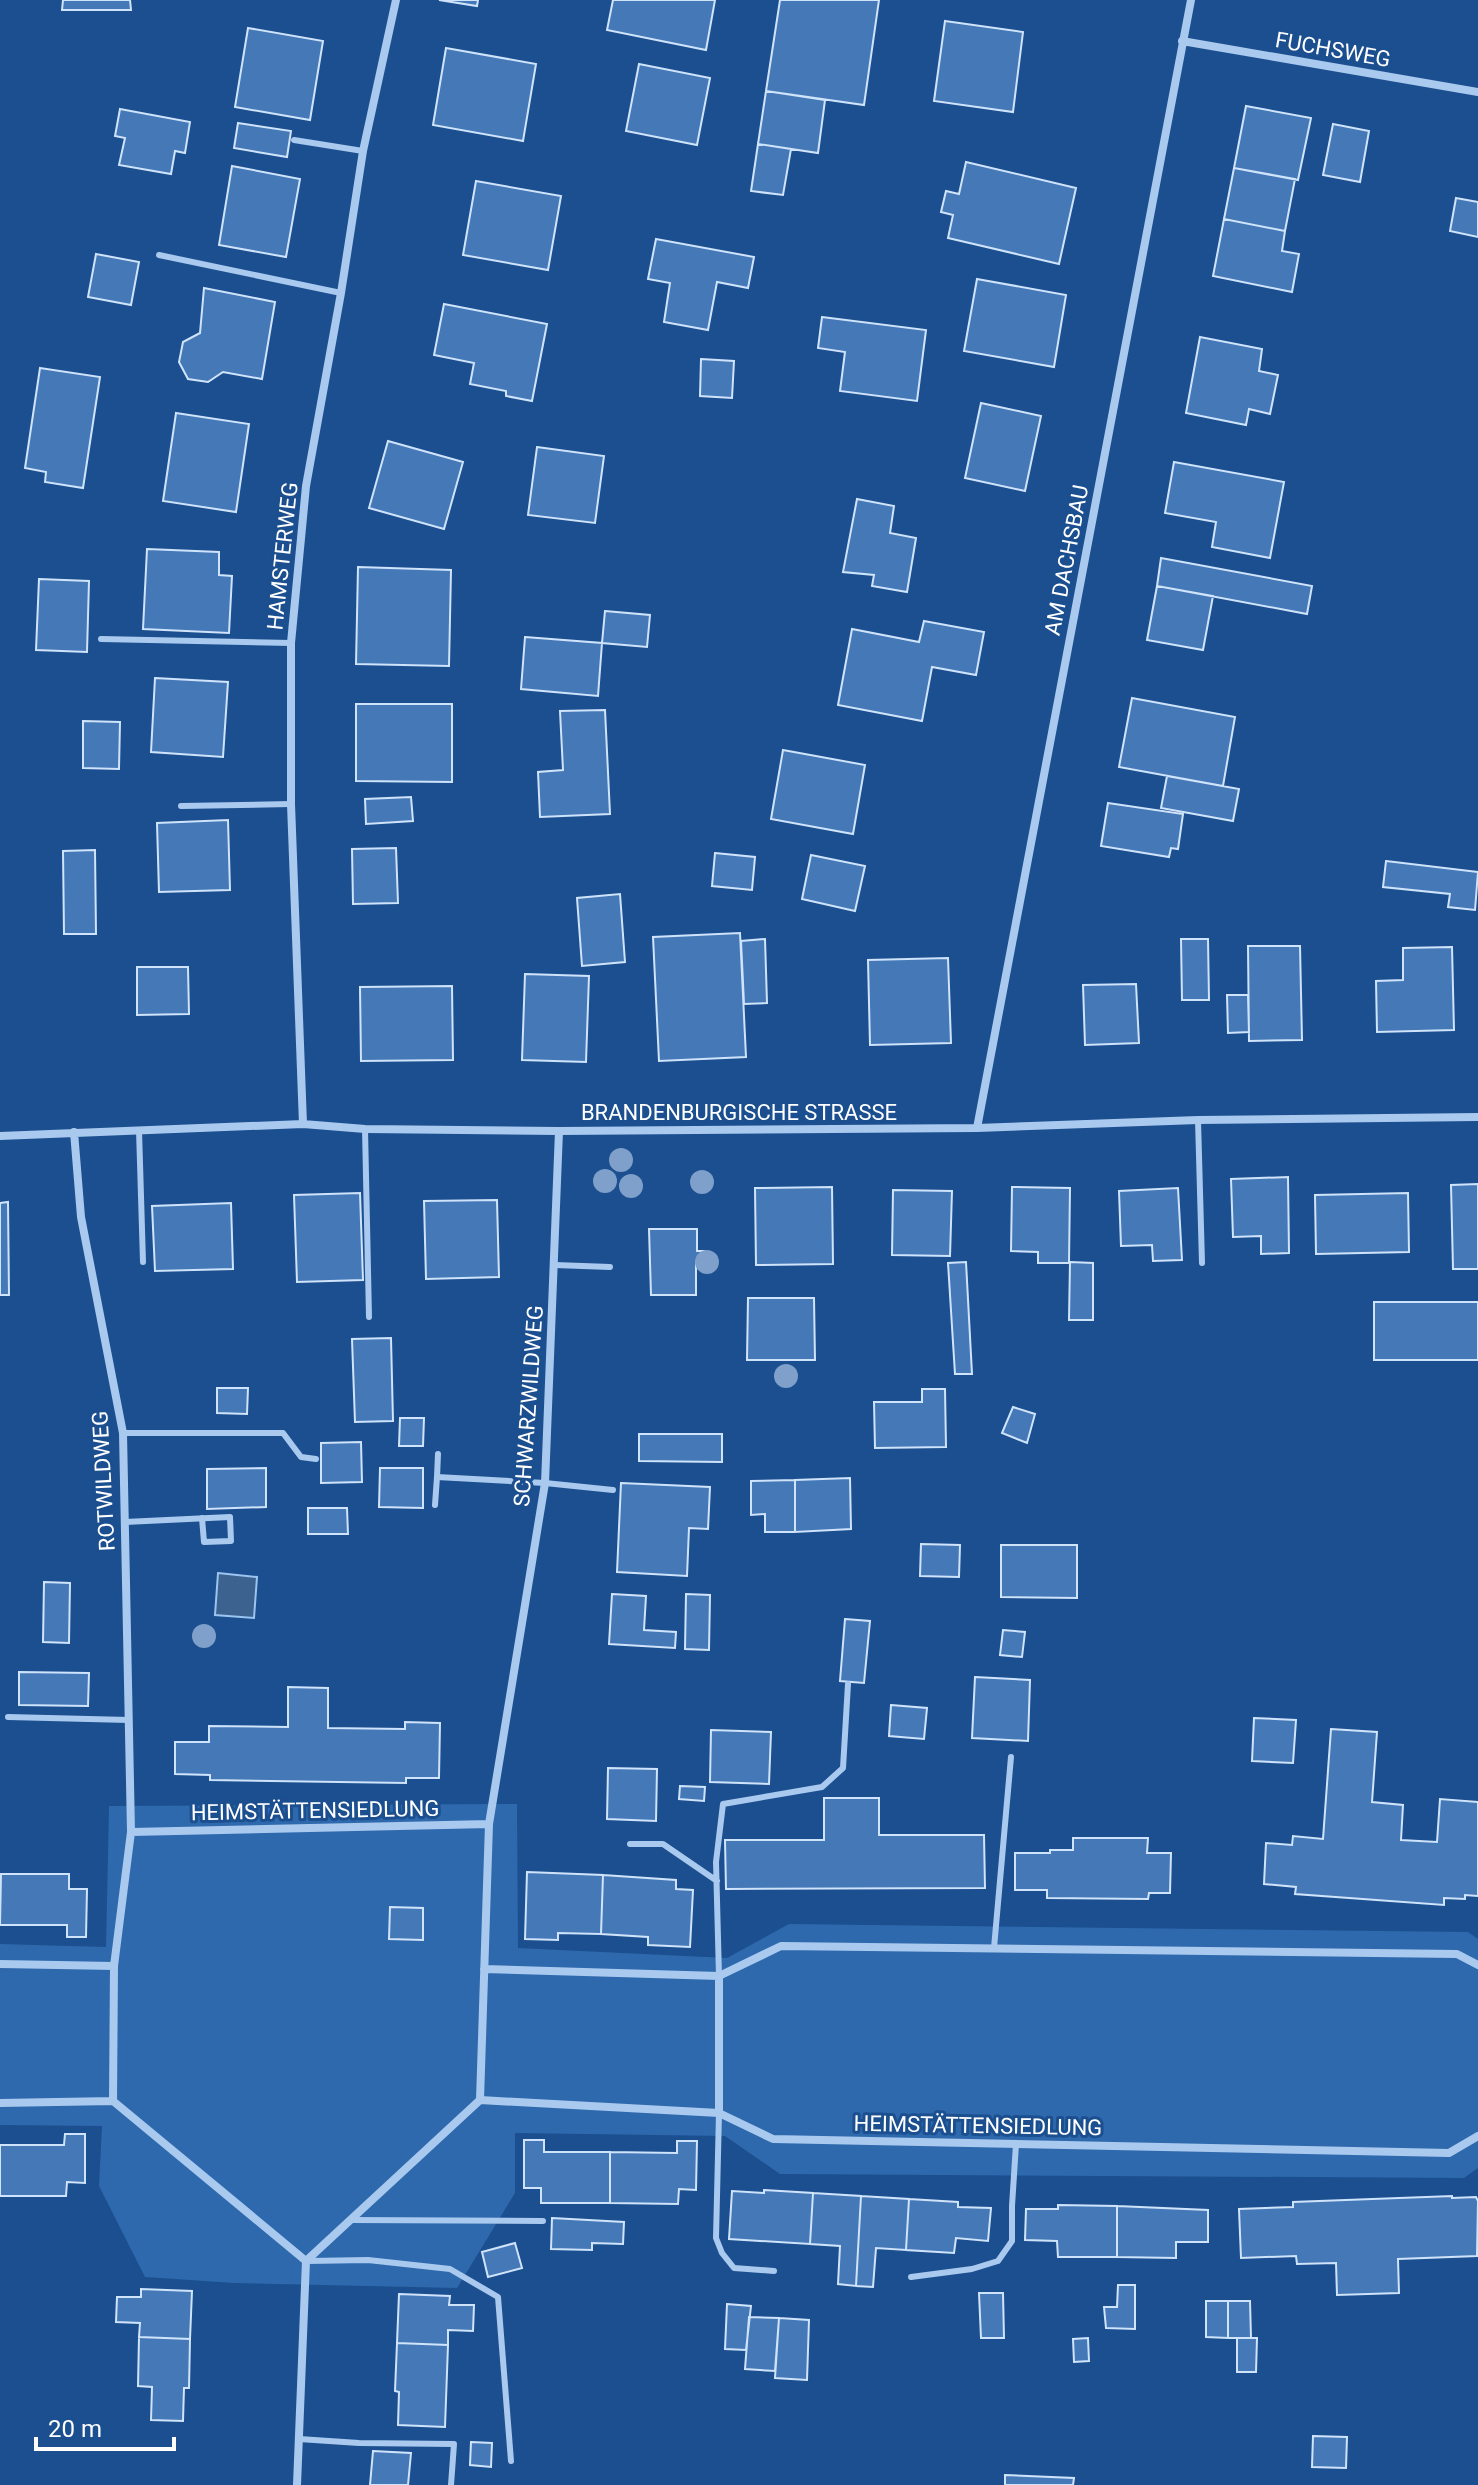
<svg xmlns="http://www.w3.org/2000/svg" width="1478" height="2485" viewBox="0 0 1478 2485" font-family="Roboto,sans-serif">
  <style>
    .green { fill: #2e69ad }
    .water { fill: #3c6290; stroke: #9cc4f0; stroke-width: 2 }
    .building { fill: #4478b7; stroke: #cfe3fa; stroke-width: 2 }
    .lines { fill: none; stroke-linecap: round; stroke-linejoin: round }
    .lane { stroke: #a9c9ee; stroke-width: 6 }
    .street { stroke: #a9c9ee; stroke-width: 8 }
    .tree { fill: #7ea0ca }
    .labels { text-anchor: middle; stroke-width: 6; stroke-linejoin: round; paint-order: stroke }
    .street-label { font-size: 22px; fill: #fff; stroke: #1b4f8f }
  </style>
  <rect width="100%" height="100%" fill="#1b4f8f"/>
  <path class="green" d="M517,1804L518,1948L727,1958L789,1924L1468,1932L1478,1939V2168L1464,2178L780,2174L725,2136L515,2133V2193L457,2288L234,2283L145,2277L99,2186L102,2126L0,2125V1944L106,1947L109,1806Z"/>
  <path class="water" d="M218,1573L257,1577L254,1618L215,1615Z"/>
  <path class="building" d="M63,0H130L131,10H62Z
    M439,0H478L477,6Z
    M613,0H715L706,50L607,30Z
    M780,0H879L864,105L766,91Z
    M945,21L1023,32L1013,112L934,101Z
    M248,28L323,41L310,120L235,107Z
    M446,48L536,64L523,141L433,125Z
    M639,64L710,78L697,145L626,131Z
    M766,91L825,100L818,153L758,144Z
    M1246,106L1311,118L1298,180L1234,168Z
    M120,109L190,122L185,153L175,151L171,174L119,165L125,138L115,136Z
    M238,123L291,131L287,157L234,148Z
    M1333,124L1369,131L1360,182L1323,175Z
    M758,144L791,149L783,195L751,191Z
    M966,162L1076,188L1059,264L948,238L953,215L941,212L946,191L959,194Z
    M232,166L300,179L286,257L219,245Z
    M1234,168L1295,179L1285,231L1224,219Z
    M476,181L561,196L548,270L463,255Z
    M1456,198L1478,202V237L1450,231Z
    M1224,219L1285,231L1282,251L1299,254L1292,292L1213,276Z
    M656,239L754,257L748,288L717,282L708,330L664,322L670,283L648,279Z
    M96,254L139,262L131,305L88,297Z
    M977,279L1066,295L1054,367L964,351Z
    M204,288L275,302L262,379L223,372L208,382L188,379L179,362L183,342L200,333Z
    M444,304L547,324L532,401L506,396V391L470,384L474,363L434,355Z
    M822,317L926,330L917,401L840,391L845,352L818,348Z
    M1200,337L1262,349L1259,371L1278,375L1270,414L1249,409L1246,425L1186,413Z
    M701,359L734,361L732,398L700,396Z
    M40,368L100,377L83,488L45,482L46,472L25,468Z
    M981,403L1041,416L1025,491L965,478Z
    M176,413L249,424L236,512L163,501Z
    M388,441L463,462L444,529L369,508Z
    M537,447L604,456L595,523L528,515Z
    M1174,462L1284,482L1270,558L1212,547L1216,522L1165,513Z
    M857,499L894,506L890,533L916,538L907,592L872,586L874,575L843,572Z
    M147,549L219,552V575L232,576L229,633L143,629Z
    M1161,558L1312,586L1307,614L1157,586Z
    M358,567L451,570L449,666L356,664Z
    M39,579L89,581L87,652L36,650Z
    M1157,586L1213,596L1203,650L1147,640Z
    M605,611L650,615L647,647L602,643Z
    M924,621L984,632L976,675L932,667L922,721L838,705L852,629L919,642Z
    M525,637L602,643L598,696L521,689Z
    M155,678L228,682L223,757L151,752Z
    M1132,698L1235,717L1223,786L1119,767Z
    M356,704H452V782L356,781Z
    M605,710L610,814L540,817L538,772L563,770L560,711Z
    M83,721L120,722L119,769L83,768Z
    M783,750L865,765L853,834L771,819Z
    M1167,776L1239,789L1233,821L1161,808Z
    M411,797L413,821L366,824L365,799Z
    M1108,803L1183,814L1178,849L1171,848L1169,857L1101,846Z
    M228,820L230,890L159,892L157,823Z
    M396,848L398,903L353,904L352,849Z
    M95,850L96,934H64L63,851Z
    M715,853L755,857L752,890L712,886Z
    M811,855L865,866L855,911L802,899Z
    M1386,861L1478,872L1475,910L1448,907L1450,894L1383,887Z
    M620,894L625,962L582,966L577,898Z
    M740,933L746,1057L659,1061L653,937Z
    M765,939L767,1003L744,1004L741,941Z
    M1181,939H1208L1209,1000H1182Z
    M1248,946H1300L1302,1040L1249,1041Z
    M1452,947L1454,1030L1377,1032L1376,981L1403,980V948Z
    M948,958L951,1043L870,1045L868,960Z
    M137,967H188L189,1014L137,1015Z
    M525,974L589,976L586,1062L522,1060Z
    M1136,984L1139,1043L1085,1045L1083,985Z
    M452,986L453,1060L361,1061L360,987Z
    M1227,995H1248L1249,1032L1228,1033Z
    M1288,1177L1289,1253L1261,1254V1236L1233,1237L1231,1179Z
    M1478,1184V1269H1453L1451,1185Z
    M832,1187L833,1264L756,1265L755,1188Z
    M1012,1187L1070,1188L1069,1263H1038V1252L1011,1251Z
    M1178,1188L1182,1260L1153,1261L1152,1245L1121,1246L1119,1191Z
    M893,1190L952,1191L950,1256L892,1255Z
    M360,1193L363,1280L297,1282L294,1195Z
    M1408,1193L1409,1252L1316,1254L1315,1195Z
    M497,1200L499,1277L426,1279L424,1201Z
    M8,1202L9,1295H0V1203Z
    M231,1203L233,1269L155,1271L152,1206Z
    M649,1229H697V1251H704L705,1262H696V1295H651Z
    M966,1262L972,1374H955L948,1263Z
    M1070,1262L1093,1263V1320H1069Z
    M748,1298H814L815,1360H747Z
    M1374,1302H1478V1360H1374Z
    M391,1338L393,1421L355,1422L352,1339Z
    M217,1388H248L247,1414L217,1413Z
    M922,1389H945L946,1447L875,1448L874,1402H922Z
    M1013,1407L1035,1414L1027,1443L1002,1433Z
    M400,1418H424L423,1446H399Z
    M639,1434H722V1462L639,1461Z
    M361,1442L362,1482L321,1483V1443Z
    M266,1468V1507L207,1509V1469Z
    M380,1468H423V1508L379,1507Z
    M850,1478L851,1529L795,1532V1480Z
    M795,1480V1532H765V1514L751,1515V1481Z
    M621,1483L710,1487L708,1529L689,1528L687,1576L617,1572Z
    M308,1508H347L348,1534H308Z
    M921,1544L960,1545L959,1577L920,1576Z
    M1001,1545H1077V1598L1001,1597Z
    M44,1582L70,1583L69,1643L43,1642Z
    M612,1594L646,1596L644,1630L676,1632L675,1648L609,1644Z
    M686,1594L710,1595L709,1650L685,1649Z
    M845,1619L870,1621L864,1683L840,1681Z
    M1003,1630L1025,1632L1022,1657L1000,1655Z
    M19,1672L89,1673L88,1706L19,1705Z
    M975,1677L1030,1680L1028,1741L972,1738Z
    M288,1687L328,1688V1728L405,1729V1722L440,1723L439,1778H406V1783L210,1780V1775L175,1774V1742H209V1726L288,1727Z
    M891,1705L927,1708L924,1739L889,1736Z
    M1254,1718L1296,1720L1293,1763L1252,1761Z
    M1331,1729L1377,1732L1372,1802L1403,1805L1401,1840L1437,1842L1440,1799L1478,1802V1896L1465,1895V1899L1444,1898V1905L1295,1894L1296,1887L1264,1884L1266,1843L1292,1845L1293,1836L1323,1839Z
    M711,1730L771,1732L769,1784L710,1782Z
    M608,1768L657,1769L656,1821L607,1819Z
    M680,1786L705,1787L704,1801L679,1799Z
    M824,1798H879V1835H984L985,1888L726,1889L725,1840H824Z
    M1073,1838H1148L1147,1853H1171L1170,1893H1149L1148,1899L1047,1898V1890H1015V1853H1050V1850H1073Z
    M527,1872L603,1875L601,1934L558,1933V1940L525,1939Z
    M1,1874H69V1889H87L86,1937H67V1925H0Z
    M603,1875L676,1880V1889L693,1890L690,1947L648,1945V1937L601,1934Z
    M390,1907L423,1908V1940L389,1939Z
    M65,2134H85V2183L67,2182L66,2196H0V2145H64Z
    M524,2140H544V2152H610V2203H541V2188H524Z
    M677,2141H697L696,2190L679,2189L678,2204L610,2203V2152L677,2153Z
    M764,2190L813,2193L810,2244L729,2239L732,2191L764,2193Z
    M813,2193L861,2196L856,2286L838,2284L840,2246L810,2244Z
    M861,2196L909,2199L906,2250L876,2248L873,2287L856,2286Z
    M1452,2196V2198L1476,2197L1478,2201L1477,2256L1398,2259L1399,2293L1337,2295L1336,2263L1297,2264L1296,2256L1241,2258L1239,2209L1293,2207V2202Z
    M909,2199L958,2202V2207L991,2208L988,2241L956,2238L954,2253L906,2250Z
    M1058,2205L1117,2206V2257H1058L1057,2241L1025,2240L1026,2209H1058Z
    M1117,2206L1208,2210V2242H1176V2258L1117,2257Z
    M552,2218L624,2222L623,2244L592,2243V2250L551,2249Z
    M515,2243L522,2268L488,2277L482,2252Z
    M1118,2285H1135V2329L1106,2328L1104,2307H1117Z
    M141,2289L192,2291L190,2339L139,2337L140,2323L116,2322L117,2297H141Z
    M979,2293H1003L1004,2338H981Z
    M399,2294L450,2296L449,2305H474L473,2331L448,2330V2345L397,2343Z
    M1206,2301H1228V2338L1206,2337Z
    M1228,2301H1250L1251,2338H1228Z
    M727,2304L751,2306L746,2350L725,2349Z
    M749,2317L779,2318L775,2371L745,2369Z
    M779,2318L809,2320L807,2380L775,2378Z
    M139,2337L190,2339L189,2388H184L183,2421L151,2420L152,2387L138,2386Z
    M1088,2338L1089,2361L1074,2362L1073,2339Z
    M1237,2338H1257L1256,2372H1237Z
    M397,2343L448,2345L445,2427L398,2425L399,2392L395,2391Z
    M1313,2436L1347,2437L1346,2468L1312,2467Z
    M471,2442L492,2443L491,2467L470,2465Z
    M373,2451L411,2453L408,2485H370Z
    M1005,2475L1074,2478L1073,2485H1005Z"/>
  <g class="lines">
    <path class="lane" d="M294,140L363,151
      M159,255L341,293
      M101,639L291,643
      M181,806L291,804
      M1198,1120L1202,1263
      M365,1129L369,1317
      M139,1130L143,1262
      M555,1265L610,1267
      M123,1433H283L301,1457L316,1459
      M437,1477L438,1454
      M435,1505L437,1477L545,1483L613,1490
      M125,1522L230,1517L231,1541L204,1542L202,1518
      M8,1717L129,1720
      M630,1844H663L717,1881
      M994,1948L1011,1757
      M719,1976L716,1862L723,1804L822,1787L843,1768L848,1684
      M719,2113L716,2238L722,2253L734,2268L774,2271
      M350,2220L543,2221
      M307,2261L368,2260L450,2269L498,2297L511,2461
      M911,2277L972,2269L998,2261L1012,2241V2206L1016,2144
      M299,2439L359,2443L454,2444L451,2485"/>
    <path class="street" d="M1182,41L1478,92
      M303,1124L291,804V643L306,486L341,293L363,151L396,0
      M977,1128L1191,0
      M74,1132L81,1217L123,1433L131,1832L114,1966L113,2101L306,2261
      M0,1136L303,1124L365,1129L559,1131L977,1128L1198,1120L1478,1117
      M131,1832L489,1824
      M0,1964L114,1966
      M484,1969L719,1976L781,1946L1457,1954L1478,1965
      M719,1976V2113
      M480,2100L719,2113L773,2139L1449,2153L1478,2136
      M0,2103L113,2101
      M306,2261L480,2100L489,1824L545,1483L559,1131
      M297,2485L306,2261"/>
  </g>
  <g class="tree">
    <circle cx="621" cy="1160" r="12"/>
    <circle cx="605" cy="1181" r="12"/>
    <circle cx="702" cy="1182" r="12"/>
    <circle cx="631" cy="1186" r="12"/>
    <circle cx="707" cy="1262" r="12"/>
    <circle cx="786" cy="1376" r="12"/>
    <circle cx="204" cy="1636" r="12"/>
  </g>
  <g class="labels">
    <g class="street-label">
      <text transform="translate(1333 49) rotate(10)" y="8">FUCHSWEG</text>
      <text transform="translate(282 556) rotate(-84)" y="8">HAMSTERWEG</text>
      <text transform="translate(1066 560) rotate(-79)" y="8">AM DACHSBAU</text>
      <text x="739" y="1120">BRANDENBURGISCHE STRASSE</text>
      <text transform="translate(528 1406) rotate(-86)" y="8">SCHWARZWILDWEG</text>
      <text transform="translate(103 1481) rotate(-93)" y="8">ROTWILDWEG</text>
      <text transform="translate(315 1810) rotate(-1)" y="8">HEIMSTÄTTENSIEDLUNG</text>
      <text transform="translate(978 2125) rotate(1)" y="8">HEIMSTÄTTENSIEDLUNG</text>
    </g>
  </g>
  <path d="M36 2437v12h138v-12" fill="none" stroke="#ffffff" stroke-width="4"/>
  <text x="48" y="2437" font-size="24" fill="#ffffff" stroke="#1b4f8f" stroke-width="6" paint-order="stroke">20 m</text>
</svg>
